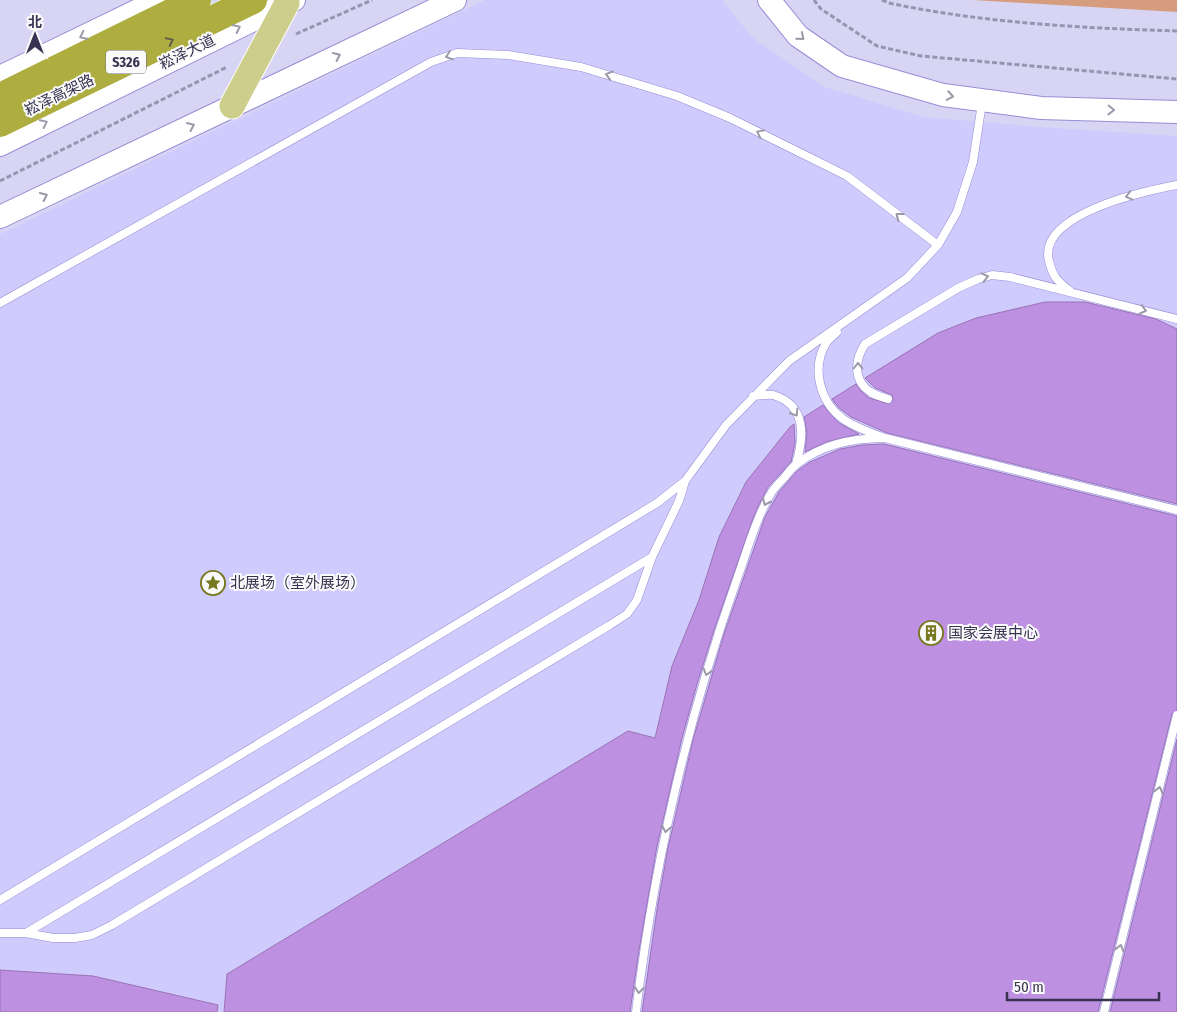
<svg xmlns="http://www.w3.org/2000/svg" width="1177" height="1012" viewBox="0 0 1177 1012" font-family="'Fira Sans Condensed','Noto Sans SC',sans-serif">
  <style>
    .built { fill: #d0cbfd }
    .green { fill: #d59c7d }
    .building { fill: #be90e1; stroke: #9973b5 }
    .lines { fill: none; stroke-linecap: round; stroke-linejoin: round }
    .lane-casing { stroke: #988dd5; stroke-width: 9 }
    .secondary-casing { stroke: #988dd5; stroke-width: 24 }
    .primary-casing { stroke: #fff; stroke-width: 27 }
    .highway-casing { stroke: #fff; stroke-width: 29 }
    .path { stroke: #9794b2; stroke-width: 3; stroke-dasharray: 5 2.5; stroke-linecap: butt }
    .lane { stroke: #fff; stroke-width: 8 }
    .secondary { stroke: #fff; stroke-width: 22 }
    .primary { stroke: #cece8c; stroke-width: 25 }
    .highway { stroke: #adae3f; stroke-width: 28 }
    .oneway { stroke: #9b99a8 }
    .oneway2 { stroke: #605e4b }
    .labels { text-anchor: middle; stroke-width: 4; stroke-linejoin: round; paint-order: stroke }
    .shield { fill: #fafafa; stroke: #726f84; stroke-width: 1 }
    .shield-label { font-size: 14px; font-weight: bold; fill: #373351 }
    .street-label { font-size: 15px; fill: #373351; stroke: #fafafa }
    .poi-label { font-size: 15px; fill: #373351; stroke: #fafafa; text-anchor: start }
  </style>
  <rect width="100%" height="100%" fill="#d8d5f4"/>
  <path class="built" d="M485,0H722L753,38L825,87L924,117L1040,127L1177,136V1012H0V234Z"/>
  <path class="green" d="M973,0H1177V12Z"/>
  <path class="building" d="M1045,302H1085L1156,319L1177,329V504L887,433L851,417L839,408L832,399L856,384L862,392L869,398L889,404L893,400L892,395L875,388L865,378L938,333L976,318Z
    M823,405L839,423L859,434L826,442L805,452L807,433L804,417Z
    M794,424L795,443L791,462L768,487L755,513L714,630L697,684L682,738L657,846L638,956L630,1012H224L227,974L628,731L655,738L672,666L699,600L719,537L746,482L790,427Z
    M884,444L1177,516V710L1172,714L1098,1012H642L658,903L668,848L693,740L724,634L765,517L779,492L797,471L810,462L840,449L862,445Z
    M1177,739V1012H1110Z
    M0,970L93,976L218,1005L217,1012H0Z"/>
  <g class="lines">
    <defs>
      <path id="lane" d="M1070,291C1057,281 1053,277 1049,261C1037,214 1145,191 1177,185
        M0,303L431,62L457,53L508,55L581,67L677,96L730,118L847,176L938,245
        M837,332C833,336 829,339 826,343C811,369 820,402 843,419C856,428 871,433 885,438L1177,510
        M753,396C759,396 767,394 773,395C807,405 804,437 796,464
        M888,399C883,397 877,396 872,393C853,382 854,361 865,344L958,288L978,279L992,275L1010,277L1177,319
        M0,900L657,503L685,481L726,425L789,361L907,278L938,245L957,212L973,162L982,103
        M0,933H26L53,938H75L92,935L112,925L610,625L627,614L637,600L652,557L679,501L685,481
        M26,933L652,557
        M636,1012C654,864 687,720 737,579C747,551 755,521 770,495C773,489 779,483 784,478C788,473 792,467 797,464C822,444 854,438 885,438
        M1104,1012L1177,715"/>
      <path id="secondary" d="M769,0L798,36L842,66L943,95L1041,108L1177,112
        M0,77L159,0
        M0,145L294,0
        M0,217L455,0"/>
      <path id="primary" d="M232,106L287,3"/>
      <path id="highway" d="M0,97L197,0
        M0,123L253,0"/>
    </defs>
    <use href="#lane" class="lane-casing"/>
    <use href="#secondary" class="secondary-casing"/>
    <use href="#primary" class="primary-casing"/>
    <use href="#highway" class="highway-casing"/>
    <path class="path" d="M814,0L821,9L877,46L921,56L1177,79
      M882,0L889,3C983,23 1081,28 1177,31
      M296,34L372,0
      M0,181L227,67"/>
    <use href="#lane" class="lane"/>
    <use href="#secondary" class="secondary"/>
    <use href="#primary" class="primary"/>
    <use href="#highway" class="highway"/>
  </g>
  <defs><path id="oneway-chevron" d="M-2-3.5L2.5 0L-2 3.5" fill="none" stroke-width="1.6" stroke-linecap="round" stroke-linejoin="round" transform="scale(1.25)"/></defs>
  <g class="oneway">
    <use href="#oneway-chevron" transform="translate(237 28) rotate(-26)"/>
    <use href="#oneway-chevron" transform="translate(83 36) rotate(154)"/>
    <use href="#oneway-chevron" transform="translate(801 37) rotate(40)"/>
    <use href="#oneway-chevron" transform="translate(337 56) rotate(-25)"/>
    <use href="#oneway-chevron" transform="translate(449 56) rotate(161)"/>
    <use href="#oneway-chevron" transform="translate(609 75) rotate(-163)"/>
    <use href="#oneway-chevron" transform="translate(950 96) rotate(10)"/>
    <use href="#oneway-chevron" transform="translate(1111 110) rotate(1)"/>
    <use href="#oneway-chevron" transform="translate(44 123) rotate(-26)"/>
    <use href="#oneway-chevron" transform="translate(191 126) rotate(-25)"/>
    <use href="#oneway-chevron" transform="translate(760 133) rotate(-154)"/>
    <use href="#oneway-chevron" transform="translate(44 196) rotate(-25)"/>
    <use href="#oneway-chevron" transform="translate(1129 196) rotate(165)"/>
    <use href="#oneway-chevron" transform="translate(899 216) rotate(-143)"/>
    <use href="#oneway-chevron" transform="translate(985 277) rotate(-14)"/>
    <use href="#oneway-chevron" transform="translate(1143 310) rotate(14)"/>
    <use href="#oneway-chevron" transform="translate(858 366) rotate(-90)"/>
    <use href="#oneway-chevron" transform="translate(795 413) rotate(57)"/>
    <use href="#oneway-chevron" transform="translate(766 502) rotate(114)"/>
    <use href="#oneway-chevron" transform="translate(707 672) rotate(107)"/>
    <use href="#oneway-chevron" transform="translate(1159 790) rotate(-76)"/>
    <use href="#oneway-chevron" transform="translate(666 829) rotate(101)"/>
    <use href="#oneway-chevron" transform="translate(1120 948) rotate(-76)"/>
    <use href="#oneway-chevron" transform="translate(639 990) rotate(97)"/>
  </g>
  <use class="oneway2" href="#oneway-chevron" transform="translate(170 41) rotate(-26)"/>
  <defs>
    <symbol id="sight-ring" viewBox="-11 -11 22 22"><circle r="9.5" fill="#fafafa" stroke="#777820" stroke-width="1.5"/><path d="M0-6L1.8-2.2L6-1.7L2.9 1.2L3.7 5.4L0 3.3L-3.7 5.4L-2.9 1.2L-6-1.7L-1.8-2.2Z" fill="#777820"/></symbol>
    <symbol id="building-ring" viewBox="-11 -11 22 22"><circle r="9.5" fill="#fafafa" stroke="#777820" stroke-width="1.5"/><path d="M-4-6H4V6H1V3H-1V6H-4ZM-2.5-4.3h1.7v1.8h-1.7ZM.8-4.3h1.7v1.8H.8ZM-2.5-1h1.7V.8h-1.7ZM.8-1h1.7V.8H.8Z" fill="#777820"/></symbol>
  </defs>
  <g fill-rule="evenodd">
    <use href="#sight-ring" x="199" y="569" width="28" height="28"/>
    <use href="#building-ring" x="917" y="619" width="28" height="28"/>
  </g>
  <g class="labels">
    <rect class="shield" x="106" y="50.5" width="40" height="23" rx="4"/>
    <g class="shield-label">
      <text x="126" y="67">S326</text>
    </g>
    <g class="street-label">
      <text transform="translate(187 52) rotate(-26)" y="5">崧泽大道</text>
      <text transform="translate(59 95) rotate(-26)" y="5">崧泽高架路</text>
    </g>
    <g class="poi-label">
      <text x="230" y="588">北展场（室外展场）</text>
      <text x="948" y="638">国家会展中心</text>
    </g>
  </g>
  <g transform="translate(35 35)" stroke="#fafafa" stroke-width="4" paint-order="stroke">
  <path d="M0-4L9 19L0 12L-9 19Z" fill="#373351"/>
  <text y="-8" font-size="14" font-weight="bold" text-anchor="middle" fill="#373351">北</text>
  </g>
  <path d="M1007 992v8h152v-8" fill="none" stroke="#373351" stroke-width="2.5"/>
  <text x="1014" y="992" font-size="15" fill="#373351" stroke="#fafafa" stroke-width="4" paint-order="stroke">50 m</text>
</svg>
